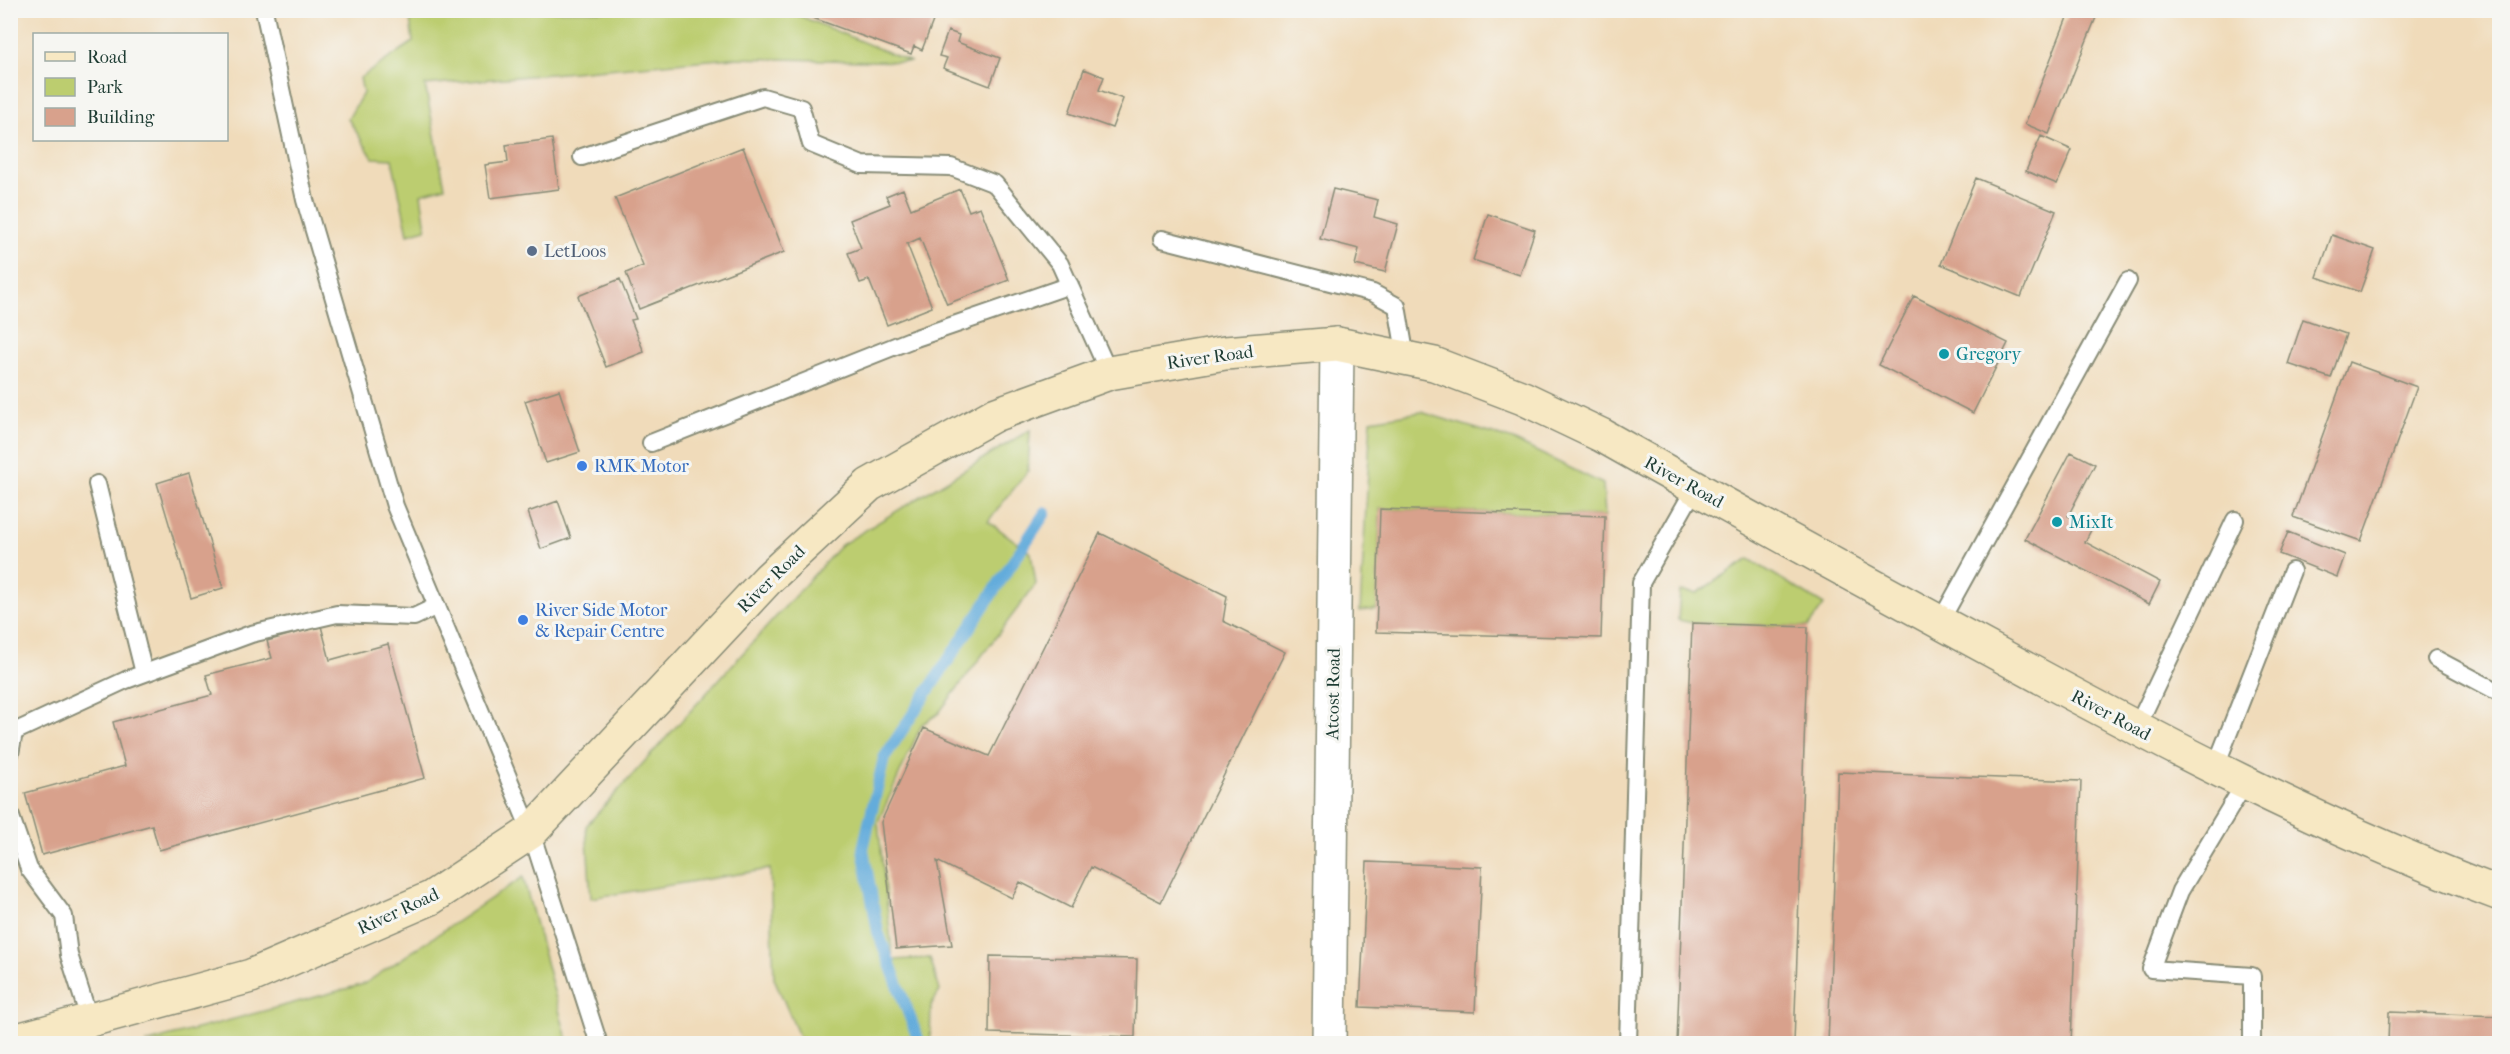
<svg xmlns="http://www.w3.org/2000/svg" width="2510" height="1054" viewBox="0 0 2510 1054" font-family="'IM FELL French Canon',serif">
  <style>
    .green { fill: #bccd6f; stroke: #6e8552; stroke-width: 1.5 }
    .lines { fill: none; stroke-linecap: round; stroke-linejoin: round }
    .stream { stroke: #64acdb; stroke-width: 12 }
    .building { fill: #d8a18c }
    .lane-casing { stroke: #888c77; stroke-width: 20 }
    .street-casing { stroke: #888c77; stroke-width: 36 }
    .secondary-casing { stroke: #888c77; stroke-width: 36 }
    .lane { stroke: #fff; stroke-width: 16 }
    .street { stroke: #fff; stroke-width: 33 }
    .secondary { stroke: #f7e8c3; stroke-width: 33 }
    .service-dot { fill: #5c6f8a; stroke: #f6f6f2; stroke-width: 2 }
    .culture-dot { fill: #0f9aa8; stroke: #f6f6f2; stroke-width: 2 }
    .shop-dot { fill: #3f7fe0; stroke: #f6f6f2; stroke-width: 2 }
    .labels { text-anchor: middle; stroke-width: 6; stroke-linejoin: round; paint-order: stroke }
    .service-label { font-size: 18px; fill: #4e5e75; stroke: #f6f6f2; text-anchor: start }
    .culture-label { font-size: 18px; fill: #0d838f; stroke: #f6f6f2; text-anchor: start }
    .street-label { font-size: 18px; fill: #1f3d34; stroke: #f6f6f2 }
    .shop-label { font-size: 18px; fill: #366cbe; stroke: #f6f6f2; text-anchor: start }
  </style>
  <rect width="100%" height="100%" fill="#f6f6f2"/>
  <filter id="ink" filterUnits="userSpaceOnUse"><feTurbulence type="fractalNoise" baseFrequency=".0167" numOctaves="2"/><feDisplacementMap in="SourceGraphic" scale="12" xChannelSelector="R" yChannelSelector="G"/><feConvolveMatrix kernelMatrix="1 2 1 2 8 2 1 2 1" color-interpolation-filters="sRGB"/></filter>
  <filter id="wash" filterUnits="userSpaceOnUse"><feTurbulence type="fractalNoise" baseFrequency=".008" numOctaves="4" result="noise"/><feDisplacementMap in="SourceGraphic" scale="24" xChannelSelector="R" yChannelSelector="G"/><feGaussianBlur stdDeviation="1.35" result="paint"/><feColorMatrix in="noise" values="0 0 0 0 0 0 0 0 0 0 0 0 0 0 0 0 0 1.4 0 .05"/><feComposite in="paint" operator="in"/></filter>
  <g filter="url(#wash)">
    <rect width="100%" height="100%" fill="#f0dbba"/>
    <path class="green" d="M409,11H788L911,62L732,58L425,85L445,187L421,194L426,229L408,234L392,159L373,158L348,119L363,93L360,78L413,42Z
      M1421,412L1513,440L1603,484L1605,516L1380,509L1377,609L1360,611L1371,420Z
      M1030,430L1028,471L988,521L1031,553L1036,584L938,714L922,724L878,822L893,960L930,958L940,991L931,1005L930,1043H802L774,978L770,869L591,898L586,826L841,545Z
      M1749,559L1824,605L1808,627L1692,623L1678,620L1680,591L1697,593Z
      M523,877L568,1043H145L364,984Z"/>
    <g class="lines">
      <path class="stream" d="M920,1044L878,932L863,849L884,758L1045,513"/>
    </g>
    <g id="blocks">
      <path class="building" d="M906,10L933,21L922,50L914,46L911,54L794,11Z
        M2070,10H2099L2049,134L2025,124Z
        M948,31L959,35L957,42L1000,58L990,86L943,68L947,58L939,56Z
        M1084,69L1104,77L1099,90L1123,99L1112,128L1069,113Z
        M2041,136L2072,150L2057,184L2026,171Z
        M552,139L559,189L490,198L485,165L508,162L506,145Z
        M743,147L784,252L639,309L626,273L643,266L615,198Z
        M1976,178L2056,211L2021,297L1941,264Z
        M903,189L911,209L960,189L969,211L980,207L1009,280L947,304L920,238L907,244L932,307L887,325L869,280L860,283L848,253L861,248L850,220L890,204L886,196Z
        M1333,189L1378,200L1374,217L1398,224L1385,272L1355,265L1359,249L1320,239Z
        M1488,214L1535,230L1520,275L1473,260Z
        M2332,235L2375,250L2360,292L2317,277Z
        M620,279L636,319L631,320L644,352L606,367L578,296Z
        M1914,296L2008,343L1973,413L1879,365Z
        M2303,319L2346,334L2331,378L2288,364Z
        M2349,362L2417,387L2361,541L2293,517Z
        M559,390L580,452L546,463L525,401Z
        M2071,452L2095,464L2068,516L2092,528L2085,542L2160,582L2149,604L2025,539Z
        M189,473L223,588L191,598L157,483Z
        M558,501L571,538L541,549L528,512Z
        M1380,509L1605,516L1601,638L1376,632Z
        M2288,532L2345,555L2337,577L2279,554Z
        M1100,533L1227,596L1223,621L1285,652L1161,902L1091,867L1071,908L1020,882L1012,898L937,861L952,945L896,949L881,822L924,728L989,756Z
        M1692,623L1808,627L1794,1044H1677Z
        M321,626L330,660L388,644L425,778L159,850L152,825L42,855L25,793L125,766L113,722L212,695L206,675L272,658L267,641Z
        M1838,772L2081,781L2071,1044H1828Z
        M1367,862L1482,867L1475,1012L1360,1007Z
        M990,956L1137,959L1135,1037L989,1033Z
        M2389,1012L2500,1016V1044H2388Z"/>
    </g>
  </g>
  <g filter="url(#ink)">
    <use href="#blocks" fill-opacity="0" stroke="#888c77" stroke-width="1.5"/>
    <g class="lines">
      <defs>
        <path id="lane" d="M264,10L305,200L395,506L531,832L599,1044
          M582,157L763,97L801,108L811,144L862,165L951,167L995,184L1060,264L1109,373
          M1162,239L1373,293L1397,306L1406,358
          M651,443L913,339L1070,285
          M97,484L144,673
          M1940,622L2128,281
          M2436,659L2500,693
          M2136,729L2235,520
          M10,754L14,732L126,680L251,634L337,614L414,617L437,606
          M2215,768L2292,571
          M2245,783L2180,891L2151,969L2252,976V1044
          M10,814L29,869L64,916L69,955L90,1021
          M1628,1044L1641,583L1695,488"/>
        <path id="street" d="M1329,1044L1337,344"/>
        <path id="secondary" d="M10,1042L251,976L431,898L531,832L768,579L869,485L994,415L1109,373L1225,353L1337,344L1434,364L1523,398L1603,436C1732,509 1862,580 1993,651C2158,741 2324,828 2500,894"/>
      </defs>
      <use href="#lane" class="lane-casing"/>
      <use href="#street" class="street-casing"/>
      <use href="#secondary" class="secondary-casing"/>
      <use href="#lane" class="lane"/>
      <use href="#street" class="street"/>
      <use href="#secondary" class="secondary"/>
    </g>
  </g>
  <circle class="service-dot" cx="532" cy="251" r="6"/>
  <g class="culture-dot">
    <circle cx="1944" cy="354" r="6"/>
    <circle cx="2057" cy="522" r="6"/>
  </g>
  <g class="shop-dot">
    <circle cx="582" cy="466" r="6"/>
    <circle cx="523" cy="620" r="6"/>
  </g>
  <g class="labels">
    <g class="service-label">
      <text x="544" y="257">LetLoos</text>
    </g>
    <g class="culture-label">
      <text x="1956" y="360">Gregory</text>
      <text x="2069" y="528">MixIt</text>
    </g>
    <g class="street-label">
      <text transform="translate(1210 357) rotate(-8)" y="6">River Road</text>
      <text transform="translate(1684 482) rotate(29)" y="6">River Road</text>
      <text transform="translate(771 579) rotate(-45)" y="6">River Road</text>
      <text transform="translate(1333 694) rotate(-89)" y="6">Atcost Road</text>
      <text transform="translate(2111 715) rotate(28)" y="6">River Road</text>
      <text transform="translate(398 911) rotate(-25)" y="6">River Road</text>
    </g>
    <g class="shop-label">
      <text x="594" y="472">RMK Motor</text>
      <text x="535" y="616">River Side Motor<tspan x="535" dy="21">&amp; Repair Centre</tspan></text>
    </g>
  </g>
  <rect width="2510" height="1054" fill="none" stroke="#f6f6f2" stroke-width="36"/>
  <rect x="33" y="33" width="195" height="108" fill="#f6f6f2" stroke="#a0aca6" stroke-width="1.5"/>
  <rect x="45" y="52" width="30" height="9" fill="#f7e8c3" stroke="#a0aca6" stroke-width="1.5"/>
  <text x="87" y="63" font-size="18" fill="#1f3d34">Road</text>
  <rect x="45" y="78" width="30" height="18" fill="#bccd6f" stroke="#a0aca6" stroke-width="1.5"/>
  <text x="87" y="93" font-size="18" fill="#1f3d34">Park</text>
  <rect x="45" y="108" width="30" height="18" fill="#d8a18c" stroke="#a0aca6" stroke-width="1.5"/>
  <text x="87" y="123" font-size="18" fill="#1f3d34">Building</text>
</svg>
